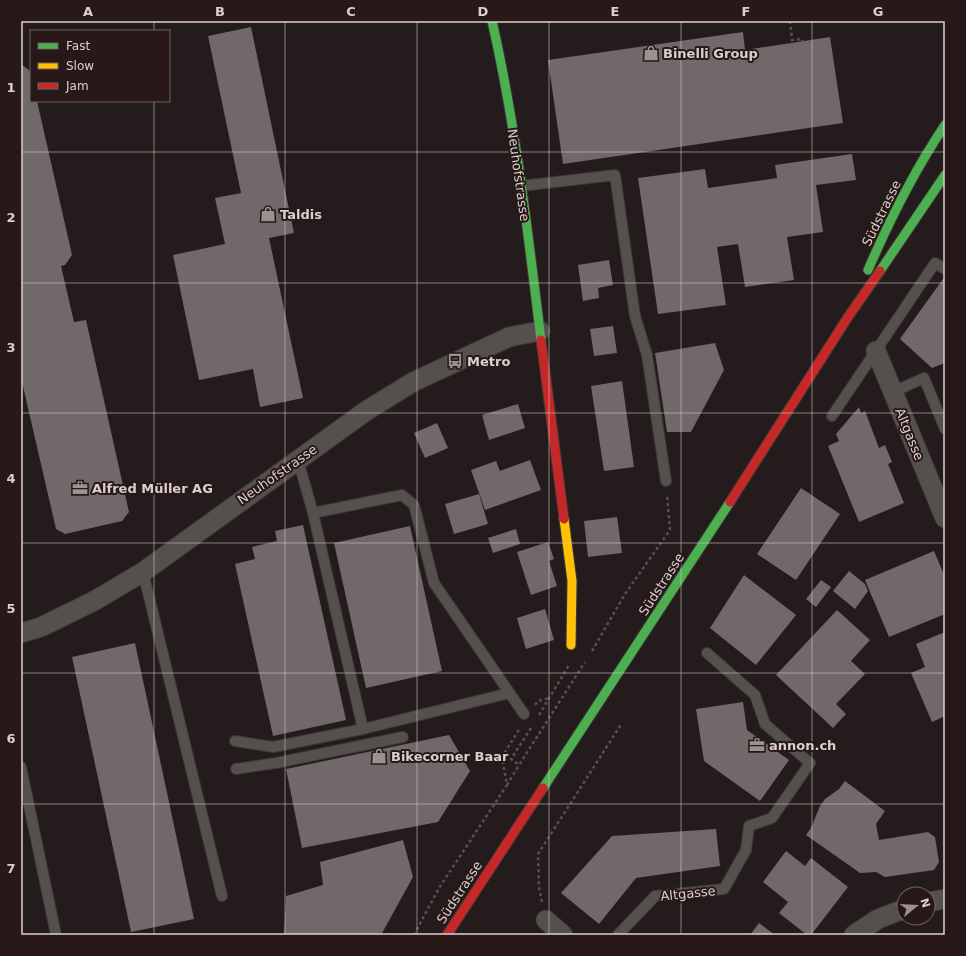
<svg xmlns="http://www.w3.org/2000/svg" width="966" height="956" viewBox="0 0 966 956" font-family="'DejaVu Sans',sans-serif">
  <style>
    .building { fill: #706869 }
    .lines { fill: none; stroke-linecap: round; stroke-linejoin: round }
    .lane-casing { stroke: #3e3737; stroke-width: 12 }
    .street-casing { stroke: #3e3737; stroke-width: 21 }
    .fast-casing { stroke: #3e3737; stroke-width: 11 }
    .slow-casing { stroke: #3e3737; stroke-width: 11 }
    .jam-casing { stroke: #3e3737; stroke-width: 11 }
    .path { stroke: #575251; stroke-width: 2.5; stroke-dasharray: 3 3; stroke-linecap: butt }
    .lane { stroke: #554f4e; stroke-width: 10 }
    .street { stroke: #554f4e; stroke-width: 19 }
    .fast { stroke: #4caf50; stroke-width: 9 }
    .slow { stroke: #ffc107; stroke-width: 9 }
    .jam { stroke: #c62828; stroke-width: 9 }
    .grid { fill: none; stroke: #dbd0d0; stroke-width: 1; stroke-opacity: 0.55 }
    .labels { text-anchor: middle; stroke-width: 4; stroke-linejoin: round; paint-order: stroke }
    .poi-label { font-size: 13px; font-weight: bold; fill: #dbd0d0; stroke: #281918; text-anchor: start }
    .street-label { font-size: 13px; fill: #dbd0d0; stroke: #281918 }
    .neatline { fill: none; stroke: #dbd0d0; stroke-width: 1.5 }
    .grid-label { font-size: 13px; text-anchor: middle; font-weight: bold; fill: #dbd0d0 }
  </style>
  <rect width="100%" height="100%" fill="#241c1c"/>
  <path class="building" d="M251,27L294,233L269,238L303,398L260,407L253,369L199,380L173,255L225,244L215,198L241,193L208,36Z
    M743,32L745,50L830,37L843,123L563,164L548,60Z
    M21,64L30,71L31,101H37L72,255L65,265L61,266L74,322L86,320L129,512L122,521L65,534L56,529L22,382L21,383Z
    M852,154L856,180L816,185L823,232L787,237L794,280L745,287L738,244L717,247L726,305L658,314L638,178L705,169L708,188L777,178L775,165Z
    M609,260L613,285L598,288L599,298L583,301L578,265Z
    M943,279L945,280V363L932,368L900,339Z
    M613,326L617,353L594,356L590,329Z
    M715,343L724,370L691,432H667L655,353Z
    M622,381L634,467L604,471L591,386Z
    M518,404L525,428L489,440L482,415Z
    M859,407L861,413L865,411L879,448L885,445L892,462L888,464L904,503L859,522L828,446L839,441L836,434Z
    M437,423L448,448L425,458L414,433Z
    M530,460L541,490L485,510L471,470L496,461L500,471Z
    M801,488L840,514L796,580L757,554Z
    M479,494L488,524L454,534L445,504Z
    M617,517L622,553L588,557L584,521Z
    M303,525L346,720L273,736L235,564L255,559L252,547L277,541L275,531Z
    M410,526L442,671L366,688L334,543Z
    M516,529L520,544L493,553L488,538Z
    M548,542L554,559L549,561L557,586L531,595L517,552Z
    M934,551L945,577V614L889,637L865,580Z
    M849,571L865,584L868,591L855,609L833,591Z
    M744,575L796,615L756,665L710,628Z
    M821,580L831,587L816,607L806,599Z
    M545,609L554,640L526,649L517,618Z
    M837,610L870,640L851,661L865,674L836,704L846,714L833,728L776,675Z
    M945,632V716L932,722L911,673L925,667L916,644Z
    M135,643L194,919L131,932L72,657Z
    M743,702L747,730L789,760L760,801L704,761L696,709Z
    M449,735L470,771L438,822L302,848L286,769Z
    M845,781L885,811L876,824L879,840L928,832L935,837L939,862L934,870L885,877L876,872L860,873L806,835L811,828L820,806L825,799L839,789Z
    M716,829L720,866L636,878L599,924L561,893L612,836Z
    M403,840L413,877L381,935H284L286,896L323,885L320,862Z
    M786,851L805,866L811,858L848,887L811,935H807L779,913L788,902L763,882Z
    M759,923L775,935H750Z"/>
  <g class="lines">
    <defs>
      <path id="lane" d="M521,186L615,175L635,316L647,355L666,481
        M893,392L924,378L945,429
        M832,416L935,263L945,269
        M298,460L313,513L402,495L414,505L434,583L524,714
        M313,513L363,729L509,693
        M143,572L222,896
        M235,741L273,747L363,729
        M21,767L56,935
        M236,769L276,763L403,737
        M618,935L655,896L724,889L746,850L749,826L772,818L810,763L765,724L755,695L707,653"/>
      <path id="street" d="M876,351L945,518
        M21,633L41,627L94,601L143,572L366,411L413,382L509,337L540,331
        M928,902L945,899
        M546,920L563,935
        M854,935L878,919L904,909"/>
      <path id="fast" d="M492,21C516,126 528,234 541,340
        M868,270C890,219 914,171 945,125
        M880,271L945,175
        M543,788L730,502"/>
      <path id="slow" d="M564,519L572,581L571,645"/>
      <path id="jam" d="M541,340L564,519
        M730,502L848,317L880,271
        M447,935L543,788"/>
    </defs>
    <use href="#lane" class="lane-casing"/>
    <use href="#street" class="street-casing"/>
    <use href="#fast" class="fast-casing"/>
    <use href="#slow" class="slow-casing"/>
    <use href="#jam" class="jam-casing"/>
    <path class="path" d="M790,21L792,40L802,39V41
      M592,651L625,594L670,530L667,495
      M535,705L538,701L549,698
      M539,715L569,665
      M531,728L511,759L519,765L585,662
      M507,785L519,765
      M542,902L539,888L538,854L622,723
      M414,935L439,888L507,785L502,757L520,728"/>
    <use href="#lane" class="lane"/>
    <use href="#street" class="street"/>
    <use href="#fast" class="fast"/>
    <use href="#slow" class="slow"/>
    <use href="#jam" class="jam"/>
  </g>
  <path class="grid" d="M154,21V31M285,21V935M417,21V935M549,21V935M681,21V935M812,21V935M154,101V935M21,152H945M21,283H945M21,413H945M21,543H945M21,673H945M21,804H945"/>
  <defs>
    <symbol id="shop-bare" viewBox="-9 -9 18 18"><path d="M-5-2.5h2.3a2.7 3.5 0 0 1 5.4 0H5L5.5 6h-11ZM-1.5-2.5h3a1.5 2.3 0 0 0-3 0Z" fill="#9b9191" stroke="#281918" stroke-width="2.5" paint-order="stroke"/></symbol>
    <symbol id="bus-bare" viewBox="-9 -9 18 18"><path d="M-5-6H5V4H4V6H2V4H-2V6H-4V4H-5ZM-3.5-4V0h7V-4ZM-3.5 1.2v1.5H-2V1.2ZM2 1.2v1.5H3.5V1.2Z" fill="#9b9191" stroke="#281918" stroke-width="2.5" paint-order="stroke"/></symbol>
    <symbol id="office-bare" viewBox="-9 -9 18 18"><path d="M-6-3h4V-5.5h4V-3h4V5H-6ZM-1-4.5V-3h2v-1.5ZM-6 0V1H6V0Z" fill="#9b9191" stroke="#281918" stroke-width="2.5" paint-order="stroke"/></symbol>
  </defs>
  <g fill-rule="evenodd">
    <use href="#shop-bare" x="640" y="42" width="22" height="22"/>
    <use href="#shop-bare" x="257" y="203" width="22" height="22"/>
    <use href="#bus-bare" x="444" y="350" width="22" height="22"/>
    <use href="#office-bare" x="69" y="477" width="22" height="22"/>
    <use href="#office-bare" x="746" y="734" width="22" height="22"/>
    <use href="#shop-bare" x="368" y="745" width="22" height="22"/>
  </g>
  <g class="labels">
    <g class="poi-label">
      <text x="663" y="58">Binelli Group</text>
      <text x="280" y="219">Taldis</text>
      <text x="467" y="366">Metro</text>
      <text x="92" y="493">Alfred Müller AG</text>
      <text x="769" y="750">annon.ch</text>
      <text x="391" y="761">Bikecorner Baar</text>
    </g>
    <g class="street-label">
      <text transform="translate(519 175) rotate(82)" y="5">Neuhofstrasse</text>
      <text transform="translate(881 213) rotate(-64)" y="5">Südstrasse</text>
      <text transform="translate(910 434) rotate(68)" y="5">Altgasse</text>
      <text transform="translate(277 474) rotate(-35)" y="5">Neuhofstrasse</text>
      <text transform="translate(661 584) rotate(-57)" y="5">Südstrasse</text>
      <text transform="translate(459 892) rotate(-57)" y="5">Südstrasse</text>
      <text transform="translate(688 893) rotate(-6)" y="5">Altgasse</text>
    </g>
  </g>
  <rect width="966" height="956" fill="none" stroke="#281918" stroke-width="44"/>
  <rect x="30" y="30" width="140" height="72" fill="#281918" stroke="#706262"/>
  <rect x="38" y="43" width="20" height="6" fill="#4caf50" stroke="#706262"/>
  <text x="66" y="50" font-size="12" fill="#dbd0d0">Fast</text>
  <rect x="38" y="63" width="20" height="6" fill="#ffc107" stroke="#706262"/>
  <text x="66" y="70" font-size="12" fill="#dbd0d0">Slow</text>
  <rect x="38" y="83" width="20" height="6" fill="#c62828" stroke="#706262"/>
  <text x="66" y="90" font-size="12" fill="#dbd0d0">Jam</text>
  <g transform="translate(916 906) rotate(72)"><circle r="19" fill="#281918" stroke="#706262"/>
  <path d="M0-3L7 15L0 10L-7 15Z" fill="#9b9191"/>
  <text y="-6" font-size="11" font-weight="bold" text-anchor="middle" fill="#dbd0d0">N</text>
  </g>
  <rect x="22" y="22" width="922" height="912" class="neatline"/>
  <g class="grid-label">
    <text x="88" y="16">A</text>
    <text x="220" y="16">B</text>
    <text x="351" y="16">C</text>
    <text x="483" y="16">D</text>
    <text x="615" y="16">E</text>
    <text x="746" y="16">F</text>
    <text x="878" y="16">G</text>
    <text x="11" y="92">1</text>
    <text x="11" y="222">2</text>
    <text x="11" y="352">3</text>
    <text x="11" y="483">4</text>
    <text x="11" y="613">5</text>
    <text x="11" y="743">6</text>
    <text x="11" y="873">7</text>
  </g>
</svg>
